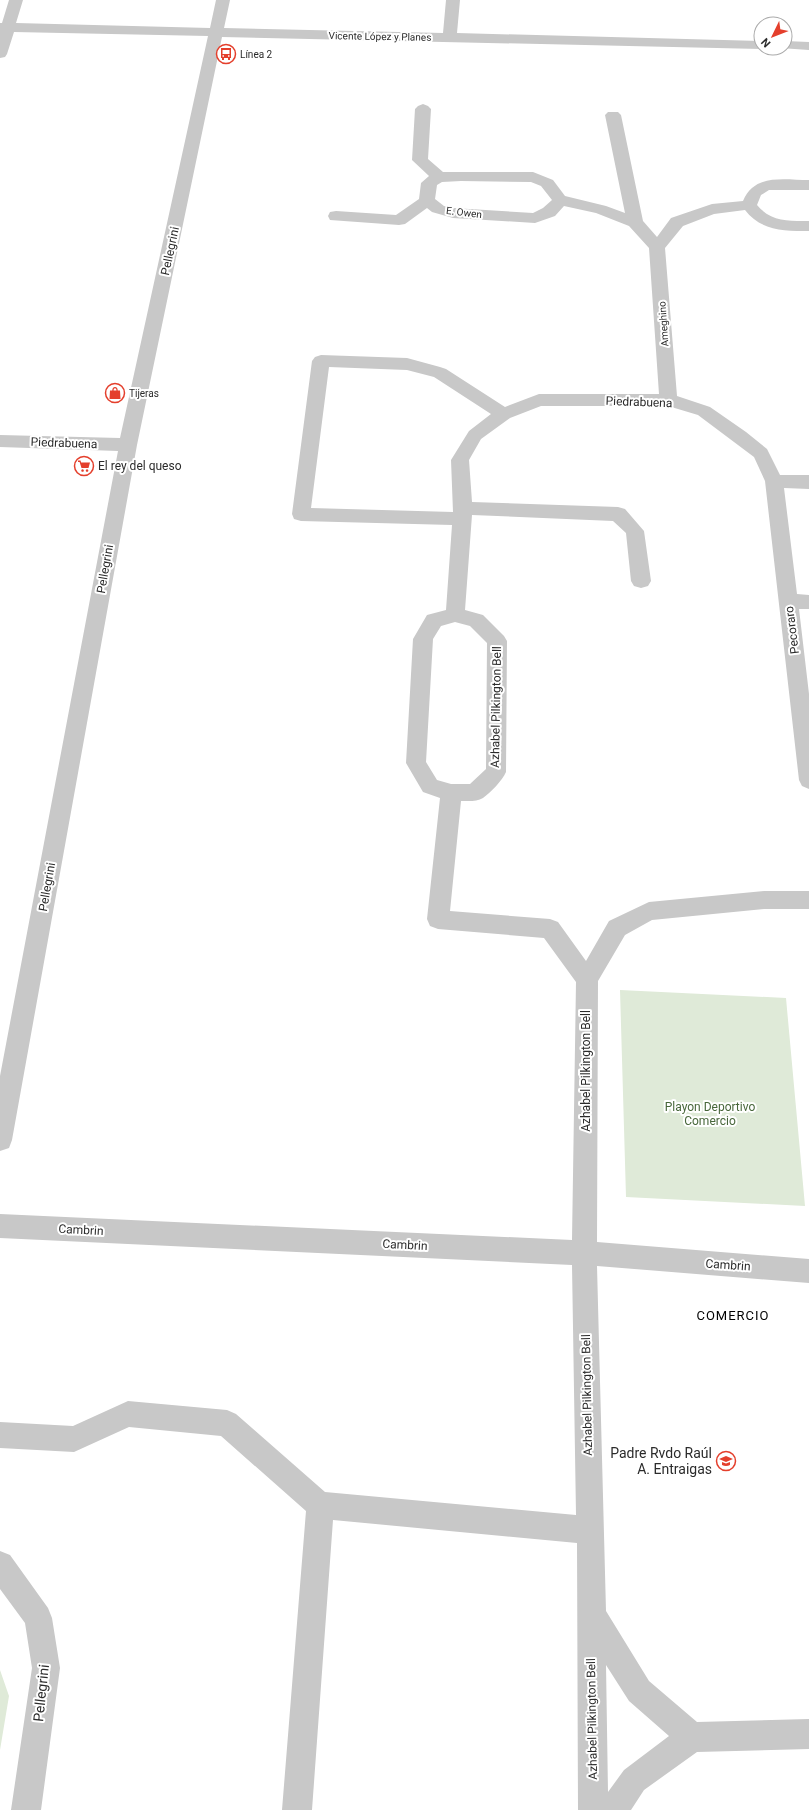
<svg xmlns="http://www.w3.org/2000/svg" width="809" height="1810" viewBox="0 0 809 1810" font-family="Roboto,sans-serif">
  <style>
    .green { fill: #dfead8 }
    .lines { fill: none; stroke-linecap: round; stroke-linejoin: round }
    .minor { fill: #c8c8c8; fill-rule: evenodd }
    .labels { text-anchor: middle; stroke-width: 4; stroke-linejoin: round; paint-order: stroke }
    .far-street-label { font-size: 10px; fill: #2b2b2b; stroke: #fff }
    .far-poi-label { font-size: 10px; fill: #2b2b2b; stroke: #fff; text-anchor: start }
    .street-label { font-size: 12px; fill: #2b2b2b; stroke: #fff }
    .poi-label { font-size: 12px; fill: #2b2b2b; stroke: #fff; text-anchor: start }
    .park-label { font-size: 12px; fill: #47663a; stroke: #fff }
    .neighbourhood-label { font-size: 13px; letter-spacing: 1px; fill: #000; stroke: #fff }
    .near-poi-label { font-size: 14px; fill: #2b2b2b; stroke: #fff; text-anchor: end }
    .near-street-label { font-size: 14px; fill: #2b2b2b; stroke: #fff }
  </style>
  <rect width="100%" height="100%" fill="#fff"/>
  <path class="green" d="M620,990L786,998L805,1206L626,1197Z
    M0,1670L9,1696L0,1750Z"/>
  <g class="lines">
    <path class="minor" d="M9,0H23L16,23L210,28L216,0H230L224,28L443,33L446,0H460L457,33L761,41V48H766L761,49L222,37L137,445L12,1140L9,1148L0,1151V1076L118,451L0,447V435L120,438L208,36L14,32L7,54L5,57L0,58V23H2Z
      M785,41L809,42V50L780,48H785Z
      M423,104L428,106L431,109L428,159L443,172H533L553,180L565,196L606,206L625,213L605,115L608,112H618L621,115L643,221L657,237L671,218L712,204L743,201C755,173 784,180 809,180V190H769L761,195L757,205C771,222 789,221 809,221V231C785,231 761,231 745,210L714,214L683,226L665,248L677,396L710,407L746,432L767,449L780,475H809V489L784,488L797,594L809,595V609H799L809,694V789L802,786L799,780L765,481L754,457L698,415L668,406H541L510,418L481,439L469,460L472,502L618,507L625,509L644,531L651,581L648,586L641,588L634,586L631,581L626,533L613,521L472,515L465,610L483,615L504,636L507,641L506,772C502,781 491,792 483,798C477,802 468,801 461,801L450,911L550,919L558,922L586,961L609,921L649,902L764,891H809V909H764L652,920L625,935L598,981L597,1242L809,1259V1283L597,1266L606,1611L649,1681L697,1722L809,1719V1749L697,1752L644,1790L631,1810H578L577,1543L333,1520L312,1810H282L306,1511L221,1436L129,1427L74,1452L0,1448V1422L73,1426L128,1401L227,1410L236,1414L325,1492L576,1515L572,1265L0,1238V1214L572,1240L576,982L544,938L438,929L430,926L427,919L440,798L423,792L406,763L413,639L427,615L446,610L452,525L301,521L294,519L292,514L312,361L315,357L321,355L407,358L440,367L446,369L505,407L539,394H659L649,248L629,226L596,213L564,206L555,216L535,223L453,218L432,212L427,208L405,224L399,225L330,220L328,216L330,212L336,211L396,215L419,199L421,183L429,176L412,160L415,109L418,106ZM461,181L531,182L541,186L552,200L543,208L533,213L453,208L444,206L435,199L437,185L442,182ZM329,367L407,370L434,377L491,414L469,431L451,460L453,512L311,508ZM455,622L470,626L487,643L486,769L470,784H451L437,780L426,762L433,639L441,626ZM606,1665L629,1701L669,1736L624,1770L608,1792Z
      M0,1551L10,1555L48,1608L52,1618L60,1668L41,1810H11L32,1668L25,1623L0,1589Z"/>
  </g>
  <defs>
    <symbol id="bus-ring" viewBox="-11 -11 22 22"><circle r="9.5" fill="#fff" stroke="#e43f2c" stroke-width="1.5"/><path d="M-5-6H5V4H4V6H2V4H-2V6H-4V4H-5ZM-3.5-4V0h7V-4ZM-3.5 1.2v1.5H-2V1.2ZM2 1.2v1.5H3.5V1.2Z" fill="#e43f2c"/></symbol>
    <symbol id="shop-ring" viewBox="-11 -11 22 22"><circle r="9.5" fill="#fff" stroke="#e43f2c" stroke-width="1.5"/><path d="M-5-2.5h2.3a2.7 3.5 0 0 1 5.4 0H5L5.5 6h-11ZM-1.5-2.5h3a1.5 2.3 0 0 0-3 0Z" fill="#e43f2c"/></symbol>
    <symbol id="supermarket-ring" viewBox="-11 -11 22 22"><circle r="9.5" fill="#fff" stroke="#e43f2c" stroke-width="1.5"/><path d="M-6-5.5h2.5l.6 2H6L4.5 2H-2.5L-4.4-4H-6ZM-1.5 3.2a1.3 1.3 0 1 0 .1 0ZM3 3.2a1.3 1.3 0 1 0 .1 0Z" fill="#e43f2c"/></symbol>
    <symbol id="school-ring" viewBox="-11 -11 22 22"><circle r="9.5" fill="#fff" stroke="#e43f2c" stroke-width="1.5"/><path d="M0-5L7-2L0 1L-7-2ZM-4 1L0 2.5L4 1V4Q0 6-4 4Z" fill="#e43f2c"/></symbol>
  </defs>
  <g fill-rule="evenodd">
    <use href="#bus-ring" x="215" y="43" width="22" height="22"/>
    <use href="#shop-ring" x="104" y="382" width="22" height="22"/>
    <use href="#supermarket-ring" x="73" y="455" width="22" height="22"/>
    <use href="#school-ring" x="715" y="1450" width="22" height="22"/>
  </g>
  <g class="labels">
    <g class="far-street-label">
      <text transform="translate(380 36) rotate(1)" y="4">Vicente López y Planes</text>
      <text transform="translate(464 212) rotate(7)" y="4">E. Owen</text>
      <text transform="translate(663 324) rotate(-94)" y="4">Ameghino</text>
    </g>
    <g class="far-poi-label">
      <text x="240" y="58">Línea 2</text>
      <text x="129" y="397">Tijeras</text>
    </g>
    <g class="street-label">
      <text transform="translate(170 251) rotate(-78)" y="4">Pellegrini</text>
      <text transform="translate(639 402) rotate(2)" y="4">Piedrabuena</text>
      <text transform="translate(64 443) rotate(2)" y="4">Piedrabuena</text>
      <text transform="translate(105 569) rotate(-80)" y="4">Pellegrini</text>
      <text transform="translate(792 630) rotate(-97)" y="4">Pecoraro</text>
      <text transform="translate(496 707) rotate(-89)" y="4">Azhabel Pilkington Bell</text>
      <text transform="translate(47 887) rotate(-80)" y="4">Pellegrini</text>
      <text transform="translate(586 1071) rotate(-90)" y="4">Azhabel Pilkington Bell</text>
      <text transform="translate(81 1230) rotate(3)" y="4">Cambrin</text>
      <text transform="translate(405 1245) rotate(3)" y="4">Cambrin</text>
      <text transform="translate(728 1265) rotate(4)" y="4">Cambrin</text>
      <text transform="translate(587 1395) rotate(-91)" y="4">Azhabel Pilkington Bell</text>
      <text transform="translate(592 1719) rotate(-91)" y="4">Azhabel Pilkington Bell</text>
    </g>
    <g class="poi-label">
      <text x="98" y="470">El rey del queso</text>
    </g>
    <g class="park-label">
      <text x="710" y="1111">Playon Deportivo<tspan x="710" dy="14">Comercio</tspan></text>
    </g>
    <g class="neighbourhood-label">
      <text x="733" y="1320">COMERCIO</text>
    </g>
    <g class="near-poi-label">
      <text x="712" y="1458">Padre Rvdo Raúl<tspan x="712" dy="16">A. Entraigas</tspan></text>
    </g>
    <g class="near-street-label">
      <text transform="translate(41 1693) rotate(-84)" y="5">Pellegrini</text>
    </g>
  </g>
  <g transform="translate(773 36) rotate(227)"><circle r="19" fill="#ffffff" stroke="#aaaaaa"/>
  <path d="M0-3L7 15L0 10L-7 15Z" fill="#e43f2c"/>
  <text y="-6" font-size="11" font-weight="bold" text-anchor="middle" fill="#2b2b2b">N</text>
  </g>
</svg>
